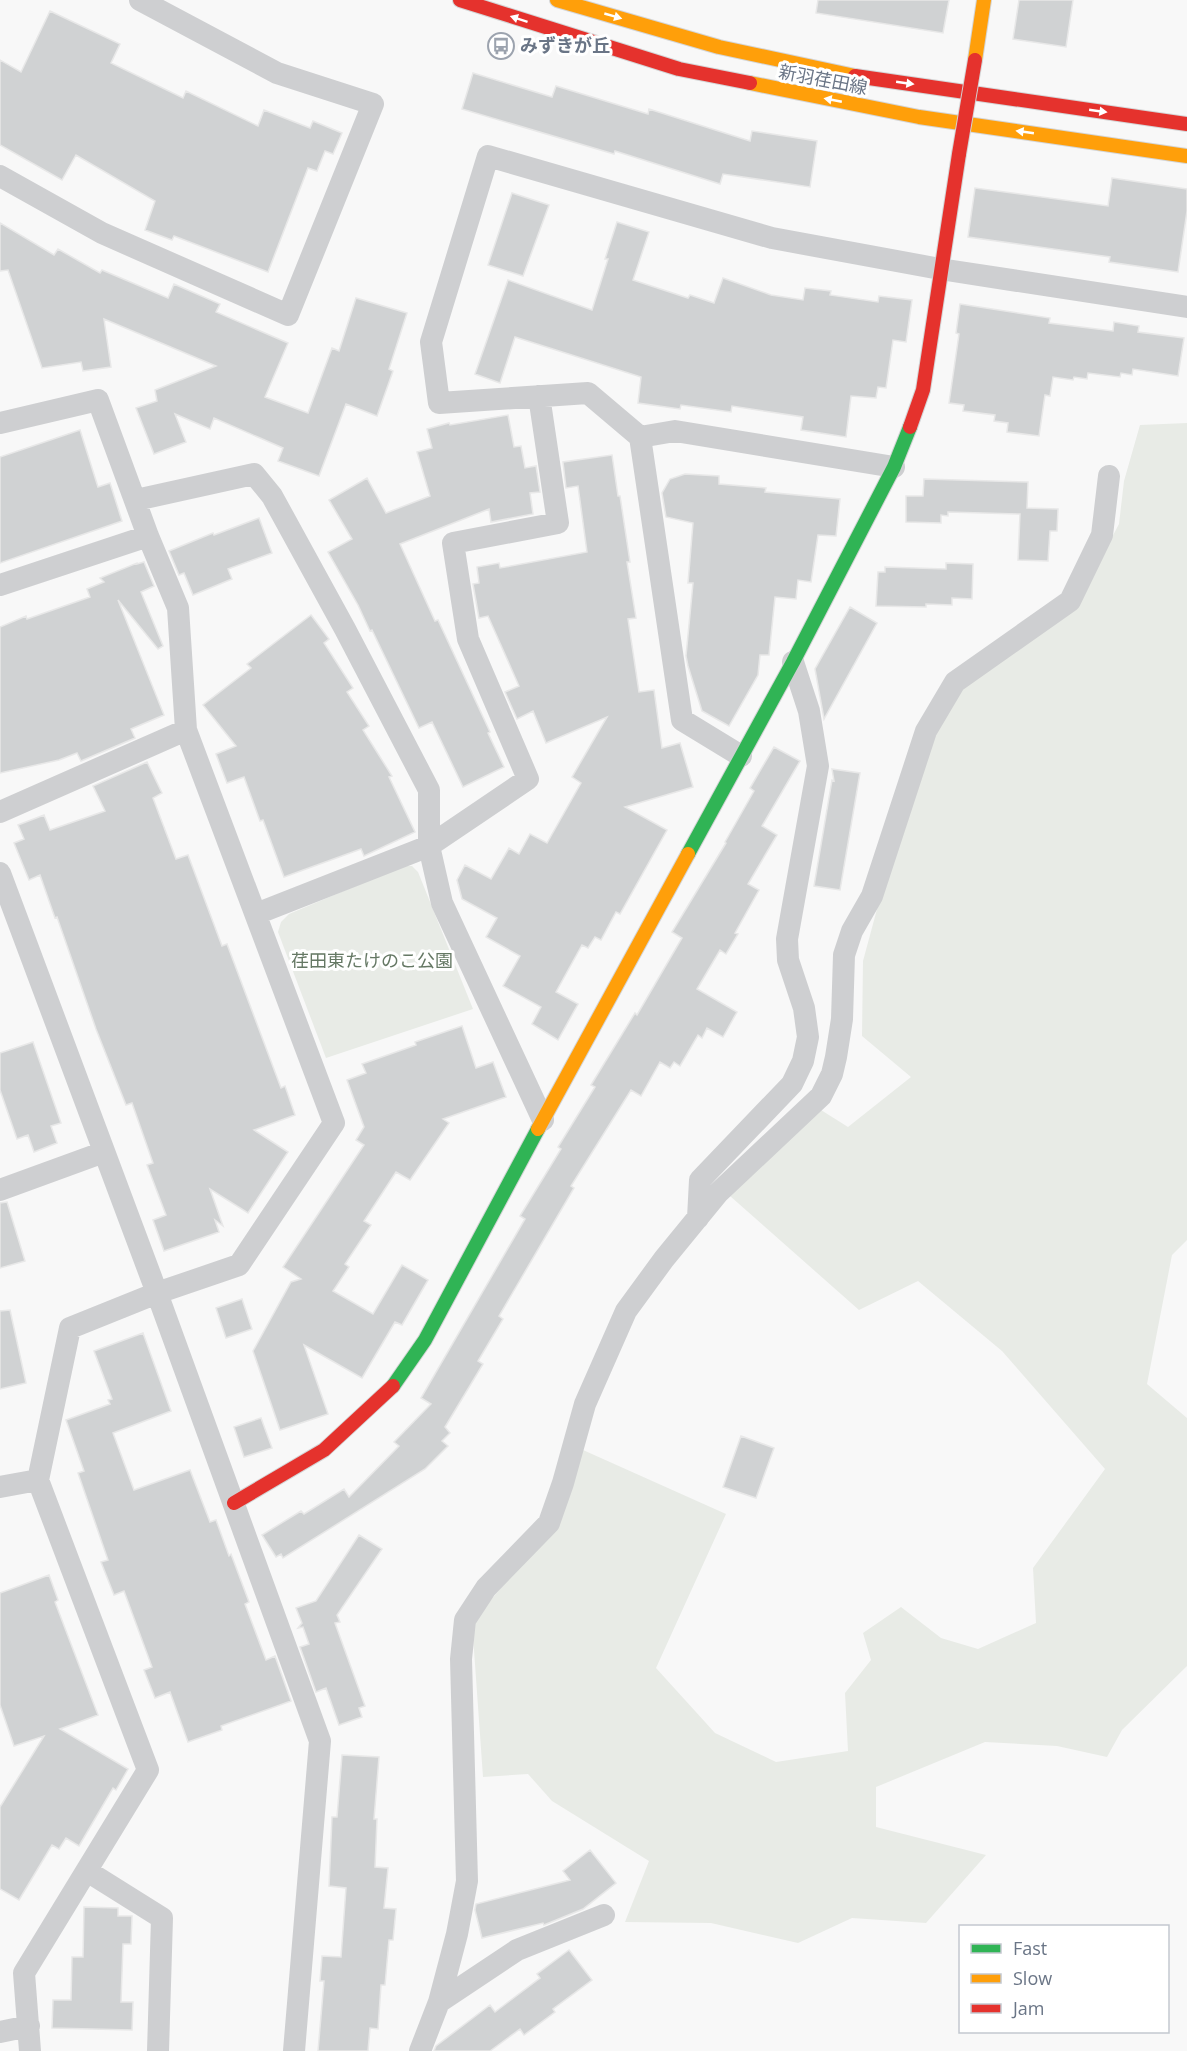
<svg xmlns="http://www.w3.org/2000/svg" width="1187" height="2051" viewBox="0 0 1187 2051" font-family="'Open Sans','Noto Sans JP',sans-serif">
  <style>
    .green { fill: #e8ebe6 }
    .building { fill: #d0d2d3; stroke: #e8e8e8; stroke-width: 1.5 }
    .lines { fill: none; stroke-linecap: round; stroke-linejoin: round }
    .fast-casing { stroke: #d4d5d6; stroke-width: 16 }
    .slow-casing { stroke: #d4d5d6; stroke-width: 16 }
    .jam-casing { stroke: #d4d5d6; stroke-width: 16 }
    .street { stroke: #cecfd1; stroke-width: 22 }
    .fast { stroke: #30b455; stroke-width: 14 }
    .slow { stroke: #ff9f0a; stroke-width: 14 }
    .jam { stroke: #e5322d; stroke-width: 14 }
    .jam-bridge-casing { stroke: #d4d5d6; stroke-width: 16; stroke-linecap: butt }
    .jam-bridge { stroke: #e5322d; stroke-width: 14 }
    .oneway { fill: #fff }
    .labels { text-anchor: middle; stroke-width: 6; stroke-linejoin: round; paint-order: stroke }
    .poi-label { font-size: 18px; font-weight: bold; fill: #6a7586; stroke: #fff; text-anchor: start }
    .street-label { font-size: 18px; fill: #6a7586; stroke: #fff }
    .park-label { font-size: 18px; fill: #657864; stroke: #fff }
  </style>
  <rect width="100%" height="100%" fill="#f8f8f8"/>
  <path class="green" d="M1187,423V1240L1172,1255L1147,1384L1187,1418V1666L1122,1730L1107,1757L1057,1746L985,1742L876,1787V1827L986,1855L926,1923L852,1918L798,1943L711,1923L625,1922L649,1861L552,1801L528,1774L483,1777L472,1622L553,1527L583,1450L726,1514L656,1668L715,1733L776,1762L848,1751L845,1693L871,1660L863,1633L901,1607L941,1638L978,1649L1036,1623L1033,1568L1105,1469L1002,1351L918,1281L859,1310L730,1196L821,1110L848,1127L911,1077L862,1036L863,961L883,887L933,740L961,686L1077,603L1119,524L1124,481L1140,425Z
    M403,866H412L418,872L473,1009L326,1058L278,932L281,922L289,914Z"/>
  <path class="building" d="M818,0H949L943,33L816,13Z
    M1019,0H1073L1066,47L1013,39Z
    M50,11L120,44L111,63L183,98L186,91L258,126L264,110L310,128L313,121L342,133L333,154L325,151L317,171L308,168L268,272L174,236L172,240L145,230L155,201L76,155L62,180L0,145V60L21,72Z
    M473,73L552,97L556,86L648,114L649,109L750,141L752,131L817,141L810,187L723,174L720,184L615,151L614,154L462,109Z
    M1112,178L1187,189V211L1178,272L1109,262L1110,257L968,237L975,188L1108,206Z
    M512,193L549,205L523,276L488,265Z
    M617,222L649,232L633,280L688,298L690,295L714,303L723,278L771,295L803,300L805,288L831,291L830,295L878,302L879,296L912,300L906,342L893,340L886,388L878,387L876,398L851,396L846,437L801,430L803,417L732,406L731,412L681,405L680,409L638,403L641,377L515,337L500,383L475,374L508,280L592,310L608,259H605Z
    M0,223L54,255L58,249L100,273L102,270L168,298L174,284L220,304L216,312L288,343L265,397L308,413L332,348L339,351L356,298L407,313L389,369L393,371L377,416L346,404L319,476L278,461L283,448L214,418L210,429L175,414L186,442L154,454L136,408L157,401L155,390L216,366L104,319L111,367L83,371L81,362L42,368L8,270L0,271Z
    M960,304L1050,318L1049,323L1113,331L1114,322L1139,326L1138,332L1184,338L1178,376L1133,369L1132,375L1121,373L1120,377L1088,373L1087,379L1074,377L1073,380L1053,377L1050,396L1045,395L1039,436L1007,432L1008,423L994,421L995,415L963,411L964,405L949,403L959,334L956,333Z
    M508,415L514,447L521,446L525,468L536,466L540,492L530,493L533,514L491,522L489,509L400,544L435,621L438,620L490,732L488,733L504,767L463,787L432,722L419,728L372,630L370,631L358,605L328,552L352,539L329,500L367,478L386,513L430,496L417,452L432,448L427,429L449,423L450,425Z
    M80,430L98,487L110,483L122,521L0,563V457Z
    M612,455L618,496H620L630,562H627L636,618L628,619L639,692L654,690L662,748L680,743L693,787L625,807L667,830L620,914L616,912L601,940L595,937L588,948L582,945L556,992L578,1004L558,1040L532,1024L541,1007L503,986L520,956L486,937L497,918L462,899L457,880L465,865L491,879L509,848L519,854L530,834L547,843L581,783L572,777L607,717L546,743L533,711L517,719L505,692L519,686L488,616L479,618L473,584L479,583L477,567L499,563L500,568L587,552L578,486L566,488L563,462Z
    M685,474L719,476V484L766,488L765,492L840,499L836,536L818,535L811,582L798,580L796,599L775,597L769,655H760L758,675L729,726L702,711L688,666L686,656L693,583H688L693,523L666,517L662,493L670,479Z
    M924,479L1028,482L1027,508L1058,509L1057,531H1050L1048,561L1018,560L1020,514L948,512V516L941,515V523L906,522V496H923Z
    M259,518L272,553L228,569L232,579L193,595L184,573L179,575L169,551L213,533L214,535Z
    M144,562L154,586L141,592L163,646L158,649L118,600L164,715L131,729L135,738L81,761L77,753L59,760L0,773V627L26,616L27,619L90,597L87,589L104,582L100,578L137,563V564Z
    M946,563L973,564L972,599L952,598V605L926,604V607L876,606L878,572H885V567L946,569Z
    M850,607L877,623L824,719L815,669Z
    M311,615L329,639L324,643L353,688L347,692L369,726L363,730L392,776L389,777L415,832L364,856L361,849L284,877L263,820L260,821L244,777L227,783L216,754L236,746L203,705L251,668L247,664Z
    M774,747L800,761L762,826L777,835L748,884L759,890L735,933L738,934L726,954L720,950L697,989L737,1012L723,1037L707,1028L702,1038L698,1035L680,1066L674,1062L670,1068L660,1062L641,1096L631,1090L571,1186L574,1188L499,1316L503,1319L478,1361L483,1364L445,1427L450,1433L442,1441L448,1446L425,1469L283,1558L281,1554L276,1557L262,1535L301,1511L304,1514L344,1489L349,1497L399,1446L394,1442L431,1404L421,1398L525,1219L520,1216L561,1149L558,1147L595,1087L591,1085L635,1013L637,1015L682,938L672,932L726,843L725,842L754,791L750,788Z
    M147,762L162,793L153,798L176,859L188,855L222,946L227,944L281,1088L285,1086L295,1115L254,1130L288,1152L248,1213L210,1189L223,1226L215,1220L219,1232L164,1251L153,1220L166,1215L147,1165L153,1163L132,1103L126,1105L96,1029L57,917L55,918L40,875L29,880L14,843L24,839L18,825L44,815L50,830L105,811L93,786Z
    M832,769L860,773L840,890L814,886L832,780L834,781Z
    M462,1026L476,1068L493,1062L506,1097L443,1119L449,1123L410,1180L396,1172L364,1221L371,1225L345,1264L349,1267L333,1291L373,1314L402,1265L428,1280L402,1325L395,1322L362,1378L304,1345L328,1414L280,1430L253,1351L291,1282L301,1279L283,1267L364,1145L356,1140L364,1127L347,1080L366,1073L362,1064L416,1045L415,1042Z
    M33,1042L61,1123L51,1126L57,1143L34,1152L28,1135L17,1139L0,1090V1053Z
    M7,1202L25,1261L0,1268V1203Z
    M242,1299L252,1329L226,1338L216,1308Z
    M10,1310L26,1383L0,1389V1311Z
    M143,1333L171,1411L113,1433L134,1490L190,1470L210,1522L216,1520L229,1556L231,1554L249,1602L245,1604L266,1660L275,1656L291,1701L221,1726L222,1730L188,1742L170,1692L155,1698L144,1670L152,1667L124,1591L114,1595L101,1562L108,1560L78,1473L84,1471L66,1420L110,1404L108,1400L112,1399L94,1351Z
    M261,1418L272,1448L244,1457L234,1427Z
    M741,1436L774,1448L756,1498L723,1487Z
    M359,1535L382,1549L337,1615L340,1622L335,1623L365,1706L359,1708L362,1717L339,1725L326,1688L316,1692L300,1647L309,1644L303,1627L298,1628L302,1623L296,1608L316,1601Z
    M49,1575L58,1600L55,1602L98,1715L60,1729L128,1769L116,1790L113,1788L79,1846L66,1838L59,1849L52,1845L19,1900L0,1889V1807L44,1736L14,1746L0,1705V1593Z
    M342,1755L379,1757L374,1819H377L375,1867L388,1868L384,1908L396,1909L393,1940H389L385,1985H381L378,2029L370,2028L368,2051H318L324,1981H320L322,1956L341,1957L346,1888L329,1886L332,1817H337Z
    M590,1850L616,1883L583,1909L544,1925L543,1923L482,1938L475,1910L476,1904L570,1880L563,1871Z
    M84,1907L118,1908V1916H132L131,1944H123L121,2002H133L132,2030L52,2028L53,2000H71L72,1957H83Z
    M569,1950L592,1980L553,2009L555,2012L524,2035L520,2029L490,2051H434L436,2046L490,2005L495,2012L540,1978L537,1974Z"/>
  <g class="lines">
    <defs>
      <path id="fast" d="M688,854L793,662L894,467L910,427
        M393,1386L425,1340L538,1129"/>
      <path id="slow" d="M557,0L719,47L855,76
        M975,60L984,0
        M750,83L919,117L1187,156
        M538,1129L688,854"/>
      <path id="jam" d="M460,0L679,69L750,83
        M855,76L1187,124
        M910,427L923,390L959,154
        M234,1503L324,1450L393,1386"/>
    </defs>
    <use href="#fast" class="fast-casing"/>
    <use href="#slow" class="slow-casing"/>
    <use href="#jam" class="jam-casing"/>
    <path class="street" d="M0,176L102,233L288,315L373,104L277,73L140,0
      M0,423L98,400L148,536L178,608L186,730L334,1123L239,1265L157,1293L70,1328L38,1480L0,1487
      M640,437L682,720L741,756
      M894,467L675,431L640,437L588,393L439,403L431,342L488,156L772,238L940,269L1187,307
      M136,500L254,474L272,496L345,629L429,790V846L442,903L543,1120
      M0,585L148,536
      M0,812L186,730
      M0,873L157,1293L320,1741L294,2051
      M256,914L429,846L528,779L468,639L453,543L558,523L539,396
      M0,1190L104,1152
      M698,1218L700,1180L792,1084L803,1061L808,1037L804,1008L788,960L787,939L818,766L809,711L793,662
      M87,1871L162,1918L158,2051
      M439,2002L517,1950L604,1915
      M0,2032L29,2026
      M30,2051L24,1973L148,1770L38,1480
      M420,2051L439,2002L457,1934L467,1881L461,1659L465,1620L486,1588L549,1523L563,1483L585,1404L626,1311L664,1259L718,1193L821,1096L832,1074L836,1057L842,1019L844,955L852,931L872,896L926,731L955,682L1070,601L1102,535L1109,476"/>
    <use href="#fast" class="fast"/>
    <use href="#slow" class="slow"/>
    <use href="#jam" class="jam"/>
    <defs>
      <path id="jam-bridge" d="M959,154L975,60"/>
    </defs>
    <use href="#jam-bridge" class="jam-bridge-casing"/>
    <use href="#jam-bridge" class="jam-bridge"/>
  </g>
  <defs><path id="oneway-solid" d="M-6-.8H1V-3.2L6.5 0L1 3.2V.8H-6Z" transform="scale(1.5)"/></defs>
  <g class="oneway">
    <use href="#oneway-solid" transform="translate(613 16) rotate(16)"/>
    <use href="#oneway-solid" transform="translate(519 19) rotate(-162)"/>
    <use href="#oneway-solid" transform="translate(905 83) rotate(8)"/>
    <use href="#oneway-solid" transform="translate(833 100) rotate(-169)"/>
    <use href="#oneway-solid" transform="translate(1098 111) rotate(8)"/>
    <use href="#oneway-solid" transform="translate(1025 132) rotate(-172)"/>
  </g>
  <defs>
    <symbol id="bus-ring" viewBox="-11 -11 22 22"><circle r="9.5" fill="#fff" stroke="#9ca3ae" stroke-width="1.5"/><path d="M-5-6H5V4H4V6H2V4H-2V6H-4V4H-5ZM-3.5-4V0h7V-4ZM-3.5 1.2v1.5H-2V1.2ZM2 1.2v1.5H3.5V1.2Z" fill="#9ca3ae"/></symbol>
  </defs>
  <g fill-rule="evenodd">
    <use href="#bus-ring" x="486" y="31" width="30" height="30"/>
  </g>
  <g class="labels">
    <g class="poi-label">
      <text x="520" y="52">みずきが丘</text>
    </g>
    <g class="street-label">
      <text transform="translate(823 80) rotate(11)" y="6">新羽荏田線</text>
    </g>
    <g class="park-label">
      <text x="372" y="967">荏田東たけのこ公園</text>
    </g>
  </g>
  <rect x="959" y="1925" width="210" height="108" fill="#ffffff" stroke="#c3c8cf" stroke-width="1.5"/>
  <rect x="971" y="1944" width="30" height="9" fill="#30b455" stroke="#c3c8cf" stroke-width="1.5"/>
  <text x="1013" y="1955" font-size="18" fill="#6a7586">Fast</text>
  <rect x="971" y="1974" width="30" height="9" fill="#ff9f0a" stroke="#c3c8cf" stroke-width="1.5"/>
  <text x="1013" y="1985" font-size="18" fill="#6a7586">Slow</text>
  <rect x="971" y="2004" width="30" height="9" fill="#e5322d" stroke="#c3c8cf" stroke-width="1.5"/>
  <text x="1013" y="2015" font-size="18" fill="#6a7586">Jam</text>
</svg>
